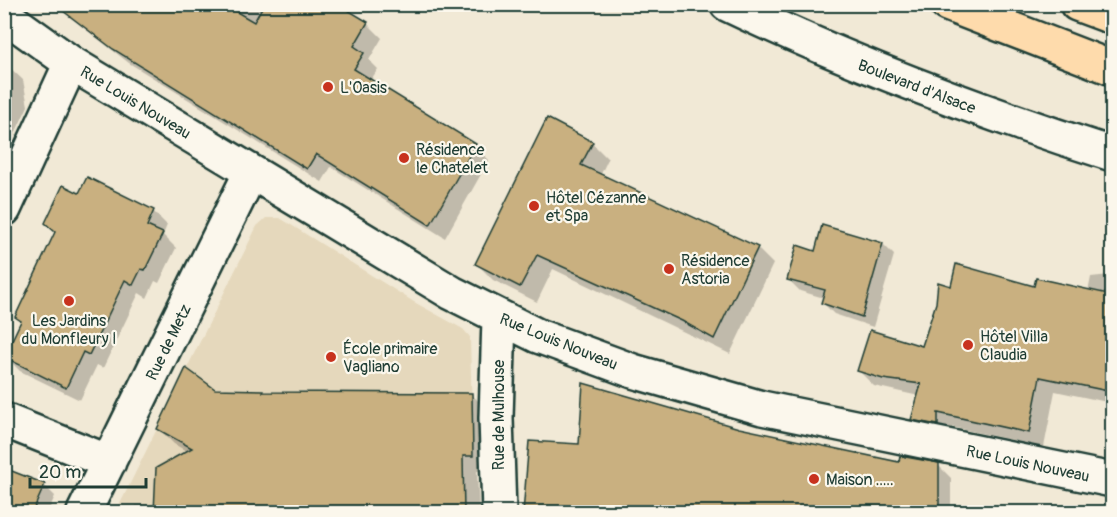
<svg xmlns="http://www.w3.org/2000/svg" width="1117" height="517" viewBox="0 0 1117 517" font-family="Pangolin,sans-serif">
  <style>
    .built { fill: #e5d8bc }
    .shadow { fill: #0003 }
    .building { fill: #c9b080; stroke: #1f3d34; stroke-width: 1.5 }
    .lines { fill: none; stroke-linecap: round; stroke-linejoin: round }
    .street-casing { stroke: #1f3d34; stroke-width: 38 }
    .highway-casing { stroke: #1f3d34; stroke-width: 38 }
    .street { stroke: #fbf7ec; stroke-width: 33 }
    .highway { stroke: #fedbac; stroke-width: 33 }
    .poi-dot { fill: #c8321e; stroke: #fbf7ec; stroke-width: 2 }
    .labels { text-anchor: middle; stroke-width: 4.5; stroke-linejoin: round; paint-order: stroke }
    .street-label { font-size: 16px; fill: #1f3d34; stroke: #fbf7ec }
    .poi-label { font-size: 16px; fill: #1f3d34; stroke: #fbf7ec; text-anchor: start }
  </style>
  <rect width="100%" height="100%" fill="#f1e9d6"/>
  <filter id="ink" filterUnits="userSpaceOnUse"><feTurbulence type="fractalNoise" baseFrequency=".0167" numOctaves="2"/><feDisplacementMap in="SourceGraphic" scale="12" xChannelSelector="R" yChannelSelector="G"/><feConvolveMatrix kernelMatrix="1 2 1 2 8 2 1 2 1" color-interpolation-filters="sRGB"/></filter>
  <g filter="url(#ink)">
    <path class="built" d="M266,218H280L414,302L463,329L470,337L473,456L443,457L308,512H116L257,226Z"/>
    <path class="shadow" d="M53,4H338L367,23L382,38L369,60L378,69L370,81L475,146L489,160L445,238L331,167L322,182L129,63Z
      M4,62L23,80L28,106L4,157Z
      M592,143L608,159L600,176L757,248L773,264L730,354L553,269L537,302L493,280L477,264Z
      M80,195L153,211L167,225L163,235L176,248L159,283L155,281L147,298L139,293L103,368L97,365L80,400L20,371L6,357L22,323L17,317Z
      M883,244L894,255L873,327L834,314L823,303L824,298L800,291L789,280Z
      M1109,275L1112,277V403L1055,391L1044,447L952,427V439L928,434L913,419L919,396L874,386L859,371L923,348L952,287L1088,292L1091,277Z
      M214,391H262L265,394H471L487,409L488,471H477L479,512H134L136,505H156L188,452L174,444L159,429Z
      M739,429L900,463L938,465L951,478V512H524L581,445Z
      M44,485L55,496L48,512H4Z"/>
    <path class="building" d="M54,4H223L254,22L264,4H338L368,22L354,46L364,53L354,69L476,144L430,225L316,154L307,169L113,49Z
      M547,118L593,142L581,165L758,247L714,339L682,321L537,255L520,287L475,264Z
      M87,177L154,210L147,226L163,233L145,270L141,269L133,285L125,280L89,355L83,352L66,388L4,357L21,321L15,317L55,232L45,223L63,185L79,193Z
      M822,225L883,243L862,317L821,303L825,290L787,280L797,245L815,251Z
      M956,264L1034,286L1036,278L1113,295V392L1040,377L1029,433L938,413V425L911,420L921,384L883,379L857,371L870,330L922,346L936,303L938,282L951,286Z
      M186,368L215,389L263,390V392L472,393L473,456H463L464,513H154L156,468L192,448L157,429Z
      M583,383L739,428L899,462L900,456L939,463V513H523L529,441L579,444Z
      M4,468L45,484L32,513H4Z"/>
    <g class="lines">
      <defs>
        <path id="street" d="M727,4C852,64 981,112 1112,154
          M4,15L71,63L452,293L538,336L633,371L762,408L1112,480
          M4,209L71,63
          M499,318L496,418L499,512
          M4,420L109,462
          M84,512L251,172"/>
        <path id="highway" d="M947,4L1112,68
          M1077,4L1112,17"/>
      </defs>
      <use href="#street" class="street-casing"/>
      <use href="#highway" class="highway-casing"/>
      <use href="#street" class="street"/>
      <use href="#highway" class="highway"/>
    </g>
  </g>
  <g class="poi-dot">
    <circle cx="328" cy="87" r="6"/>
    <circle cx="404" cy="158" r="6"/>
    <circle cx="534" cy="206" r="6"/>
    <circle cx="669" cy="269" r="6"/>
    <circle cx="69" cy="301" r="6"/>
    <circle cx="968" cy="345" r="6"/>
    <circle cx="331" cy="357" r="6"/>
    <circle cx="814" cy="479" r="6"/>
  </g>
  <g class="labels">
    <g class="street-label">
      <text transform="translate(917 86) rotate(21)" y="6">Boulevard d'Alsace</text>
      <text transform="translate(136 102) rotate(31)" y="6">Rue Louis Nouveau</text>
      <text transform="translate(559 341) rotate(22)" y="6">Rue Louis Nouveau</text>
      <text transform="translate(168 342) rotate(-64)" y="6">Rue de Metz</text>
      <text transform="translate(498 415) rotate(-90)" y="6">Rue de Mulhouse</text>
      <text transform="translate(1028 463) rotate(12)" y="6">Rue Louis Nouveau</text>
    </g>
    <g class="poi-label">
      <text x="340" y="93">L'Oasis</text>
      <text x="416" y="155">Résidence<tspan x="416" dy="18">le Chatelet</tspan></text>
      <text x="546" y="203">Hôtel Cézanne<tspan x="546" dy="18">et Spa</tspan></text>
      <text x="681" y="266">Résidence<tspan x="681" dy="18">Astoria</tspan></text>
      <text x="69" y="326" text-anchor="middle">Les Jardins<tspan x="69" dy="18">du Monfleury I</tspan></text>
      <text x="980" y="342">Hôtel Villa<tspan x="980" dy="18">Claudia</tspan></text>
      <text x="343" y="354">École primaire<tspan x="343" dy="18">Vagliano</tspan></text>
      <text x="826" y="485">Maison .....</text>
    </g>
  </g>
  <rect width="1117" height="517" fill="none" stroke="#fbf7ec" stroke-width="24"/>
  <rect x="12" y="12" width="1093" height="493" fill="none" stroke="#1f3d34" stroke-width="2" filter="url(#ink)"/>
  <path d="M30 478v9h116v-9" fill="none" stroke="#1f3d34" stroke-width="3"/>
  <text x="39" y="478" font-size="18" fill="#1f3d34" stroke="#fbf7ec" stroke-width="4.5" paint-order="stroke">20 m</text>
</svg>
